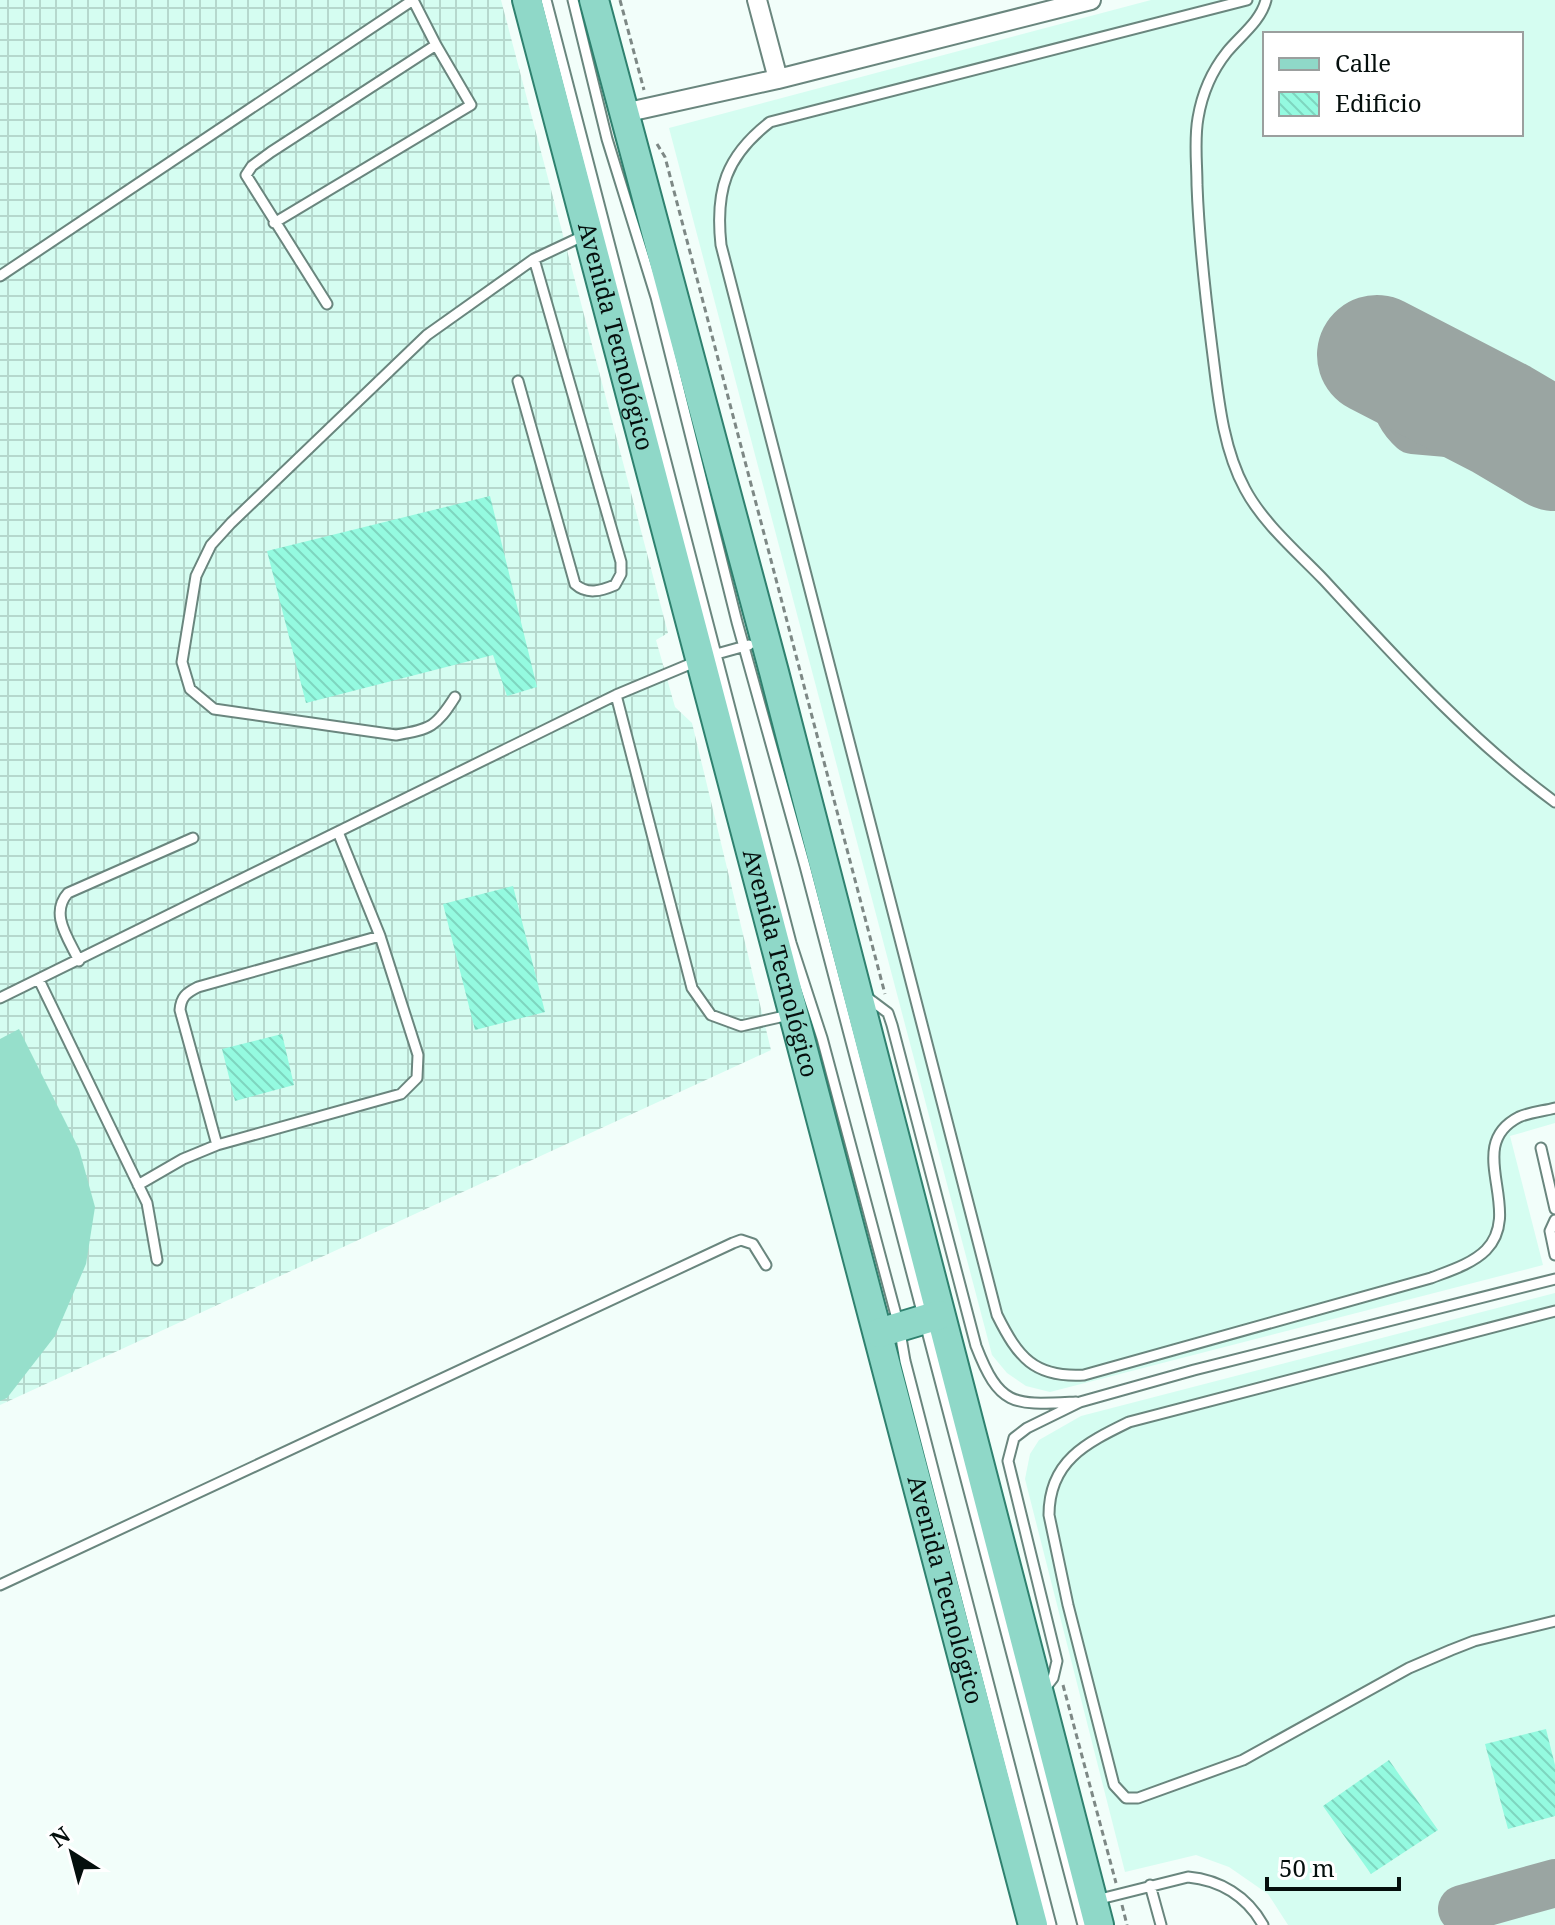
<svg xmlns="http://www.w3.org/2000/svg" width="1555" height="1925" viewBox="0 0 1555 1925" font-family="'Noto Serif',serif">
  <style>
    .built { fill: #d5fdf1; fill-rule: evenodd }
    .industrial { fill: url(#industrial-grid) }
    .pitch { fill: #96dfcb }
    .lines { fill: none; stroke-linecap: round; stroke-linejoin: round }
    .taxiway { stroke: #9aa5a2; stroke-width: 48 }
    .runway { stroke: #9aa5a2; stroke-width: 120 }
    .building { fill: url(#building-back-hatch) }
    .lane-casing { stroke: #6a867e; stroke-width: 13 }
    .street-casing { stroke: #6a867e; stroke-width: 22 }
    .primary-casing { stroke: #2f816f; stroke-width: 32 }
    .path { stroke: #7d8885; stroke-width: 3; stroke-dasharray: 6 4; stroke-linecap: butt }
    .lane { stroke: #fff; stroke-width: 9 }
    .street { stroke: #fff; stroke-width: 18 }
    .primary { stroke: #8fd8c8; stroke-width: 28 }
    .labels { text-anchor: middle; stroke-width: 6; stroke-linejoin: round; paint-order: stroke }
    .street-label { font-size: 24px; fill: #050f0d; stroke: #fff }
  </style>
  <defs>
    <pattern id="industrial-grid" width="8" height="8" patternUnits="userSpaceOnUse" patternTransform="scale(2)"><rect width="8" height="8" fill="#d5fdf1"/><path d="M0 4h8M4 0v8" fill="none" stroke="#b5d8cd"/></pattern>
    <pattern id="building-back-hatch" width="6" height="6" patternUnits="userSpaceOnUse" patternTransform="scale(2)"><rect width="6" height="6" fill="#94fae0"/><path d="M-1 5l2 2M0 0l6 6M5-1l2 2" fill="none" stroke="#7ed5bf"/></pattern>
  </defs>
  <rect width="100%" height="100%" fill="#f2fefa"/>
  <path class="built" d="M1151,0H1555V1123L1510,1136L1543,1265L1050,1392L1026,1386L1007,1373L992,1355L669,128ZM1265,34H1521V134H1265Z
    M1555,1293V1925H1288L1268,1894L1229,1867L1196,1855L1125,1872L1025,1479L1030,1454L1039,1440L1081,1416Z"/>
  <path class="industrial" d="M0,0H501L668,633L656,640L675,707L692,723L771,1050L0,1405Z"/>
  <path class="pitch" d="M19,1029L79,1149L95,1207L86,1264L55,1336L7,1398L0,1401V1039Z"/>
  <g class="lines">
    <path class="taxiway" d="M1501,419C1490,401 1480,375 1463,361C1420,326 1367,389 1413,430L1539,441
      M1462,1909L1555,1883"/>
    <path class="runway" d="M1377,355L1501,419L1555,451"/>
  </g>
  <path class="building" d="M490,496L537,687L507,696L493,655L306,703L267,551Z
    M513,886L545,1012L475,1030L443,904Z
    M282,1034L294,1085L235,1101L222,1049Z
    M1546,1729L1555,1765V1816L1508,1829L1485,1744Z
    M1389,1760L1438,1830L1371,1874L1323,1806Z"/>
  <g class="lines">
    <defs>
      <path id="lane" d="M546,0L791,943L822,1038L899,1326L905,1361L1051,1925
        M573,0L607,139L656,297L737,622L805,866L1083,1925
        M1247,0L770,122C726,156 715,190 721,245L997,1315C1018,1357 1034,1378 1084,1375L1431,1278C1449,1271 1472,1264 1486,1250C1525,1210 1462,1146 1519,1117C1530,1112 1544,1111 1555,1108
        M1266,0C1261,21 1240,36 1227,52C1211,72 1202,94 1198,118C1194,140 1197,163 1197,185C1199,240 1205,293 1212,348C1218,394 1222,447 1245,489C1263,523 1297,552 1324,580C1396,658 1469,739 1555,802
        M274,223L471,105L436,45
        M0,276L413,0
        M327,304L246,175L252,166L271,152L436,45L413,0
        M518,381L575,584C587,595 601,591 615,585L621,574V562L534,259
        M713,655L749,645
        M616,695L692,988L711,1015L741,1026L789,1015
        M455,697C436,727 431,729 396,735L214,709L190,689L182,662L196,576L211,545L231,523L427,335L534,259L583,236
        M79,961C69,939 49,914 68,893L193,838
        M39,980L147,1203L157,1260
        M864,995L888,1013L892,1025L976,1346C1000,1408 1014,1405 1076,1402
        M0,998L616,695L695,662
        M217,1145L401,1094L417,1078L418,1055L380,936
        M1541,1148L1555,1209
        M138,1185L183,1159L217,1145L180,1010C181,997 186,993 198,987L380,936L338,832
        M1555,1220L1550,1231L1555,1255
        M1555,1311L1129,1422C1086,1443 1049,1461 1049,1515L1068,1605L1114,1785L1126,1798H1138L1243,1760L1409,1668L1451,1650L1474,1641L1555,1621
        M0,1585L733,1243L741,1240L753,1244L766,1265
        M1043,1691L1053,1678L1057,1661L1008,1461L1014,1438L1027,1428L1080,1402L1194,1370L1555,1279
        M1150,1885L1161,1925
        M1096,1900L1188,1877C1220,1880 1247,1896 1263,1925"/>
      <path id="street" d="M757,0L778,79
        M624,113L778,79L1091,0"/>
      <g id="primary">
        <path id="s1" d="M527,0L1033,1925"/>
        <path d="M594,0L774,672L1099,1925"/>
        <path d="M879,1333L939,1315"/>
      </g>
    </defs>
    <use href="#lane" class="lane-casing"/>
    <use href="#street" class="street-casing"/>
    <use href="#primary" class="primary-casing"/>
    <path class="path" d="M620,0L644,90
      M657,144L665,157L885,994
      M1063,1685L1116,1883
      M1122,1905L1127,1925"/>
    <use href="#lane" class="lane"/>
    <use href="#street" class="street"/>
    <use href="#primary" class="primary"/>
  </g>
  <g class="labels">
    <g class="street-label">
      <text dy="8" stroke="none"><textPath href="#s1" startOffset="348">Avenida Tecnológico</textPath></text>
      <text dy="8" stroke="none"><textPath href="#s1" startOffset="996">Avenida Tecnológico</textPath></text>
      <text dy="8" stroke="none"><textPath href="#s1" startOffset="1644">Avenida Tecnológico</textPath></text>
    </g>
  </g>
  <rect x="1263" y="32" width="260" height="104" fill="#ffffff" stroke="#9b9f9e" stroke-width="2"/>
  <rect x="1279" y="58" width="40" height="12" fill="#8fd8c8" stroke="#9b9f9e" stroke-width="2"/>
  <text x="1335" y="72" font-size="24" fill="#050f0d">Calle</text>
  <rect x="1279" y="92" width="40" height="24" fill="url(#building-back-hatch)" stroke="#9b9f9e" stroke-width="2"/>
  <text x="1335" y="112" font-size="24" fill="#050f0d">Edificio</text>
  <g transform="translate(72 1853) rotate(324)" stroke="#ffffff" stroke-width="6" paint-order="stroke">
  <path d="M0-6L14 30L0 20L-14 30Z" fill="#050f0d"/>
  <text y="-12" font-size="22" font-weight="bold" text-anchor="middle" fill="#050f0d">N</text>
  </g>
  <path d="M1267 1877v12h132v-12" fill="none" stroke="#050f0d" stroke-width="4"/>
  <text x="1279" y="1877" font-size="24" fill="#050f0d" stroke="#ffffff" stroke-width="6" paint-order="stroke">50 m</text>
</svg>
